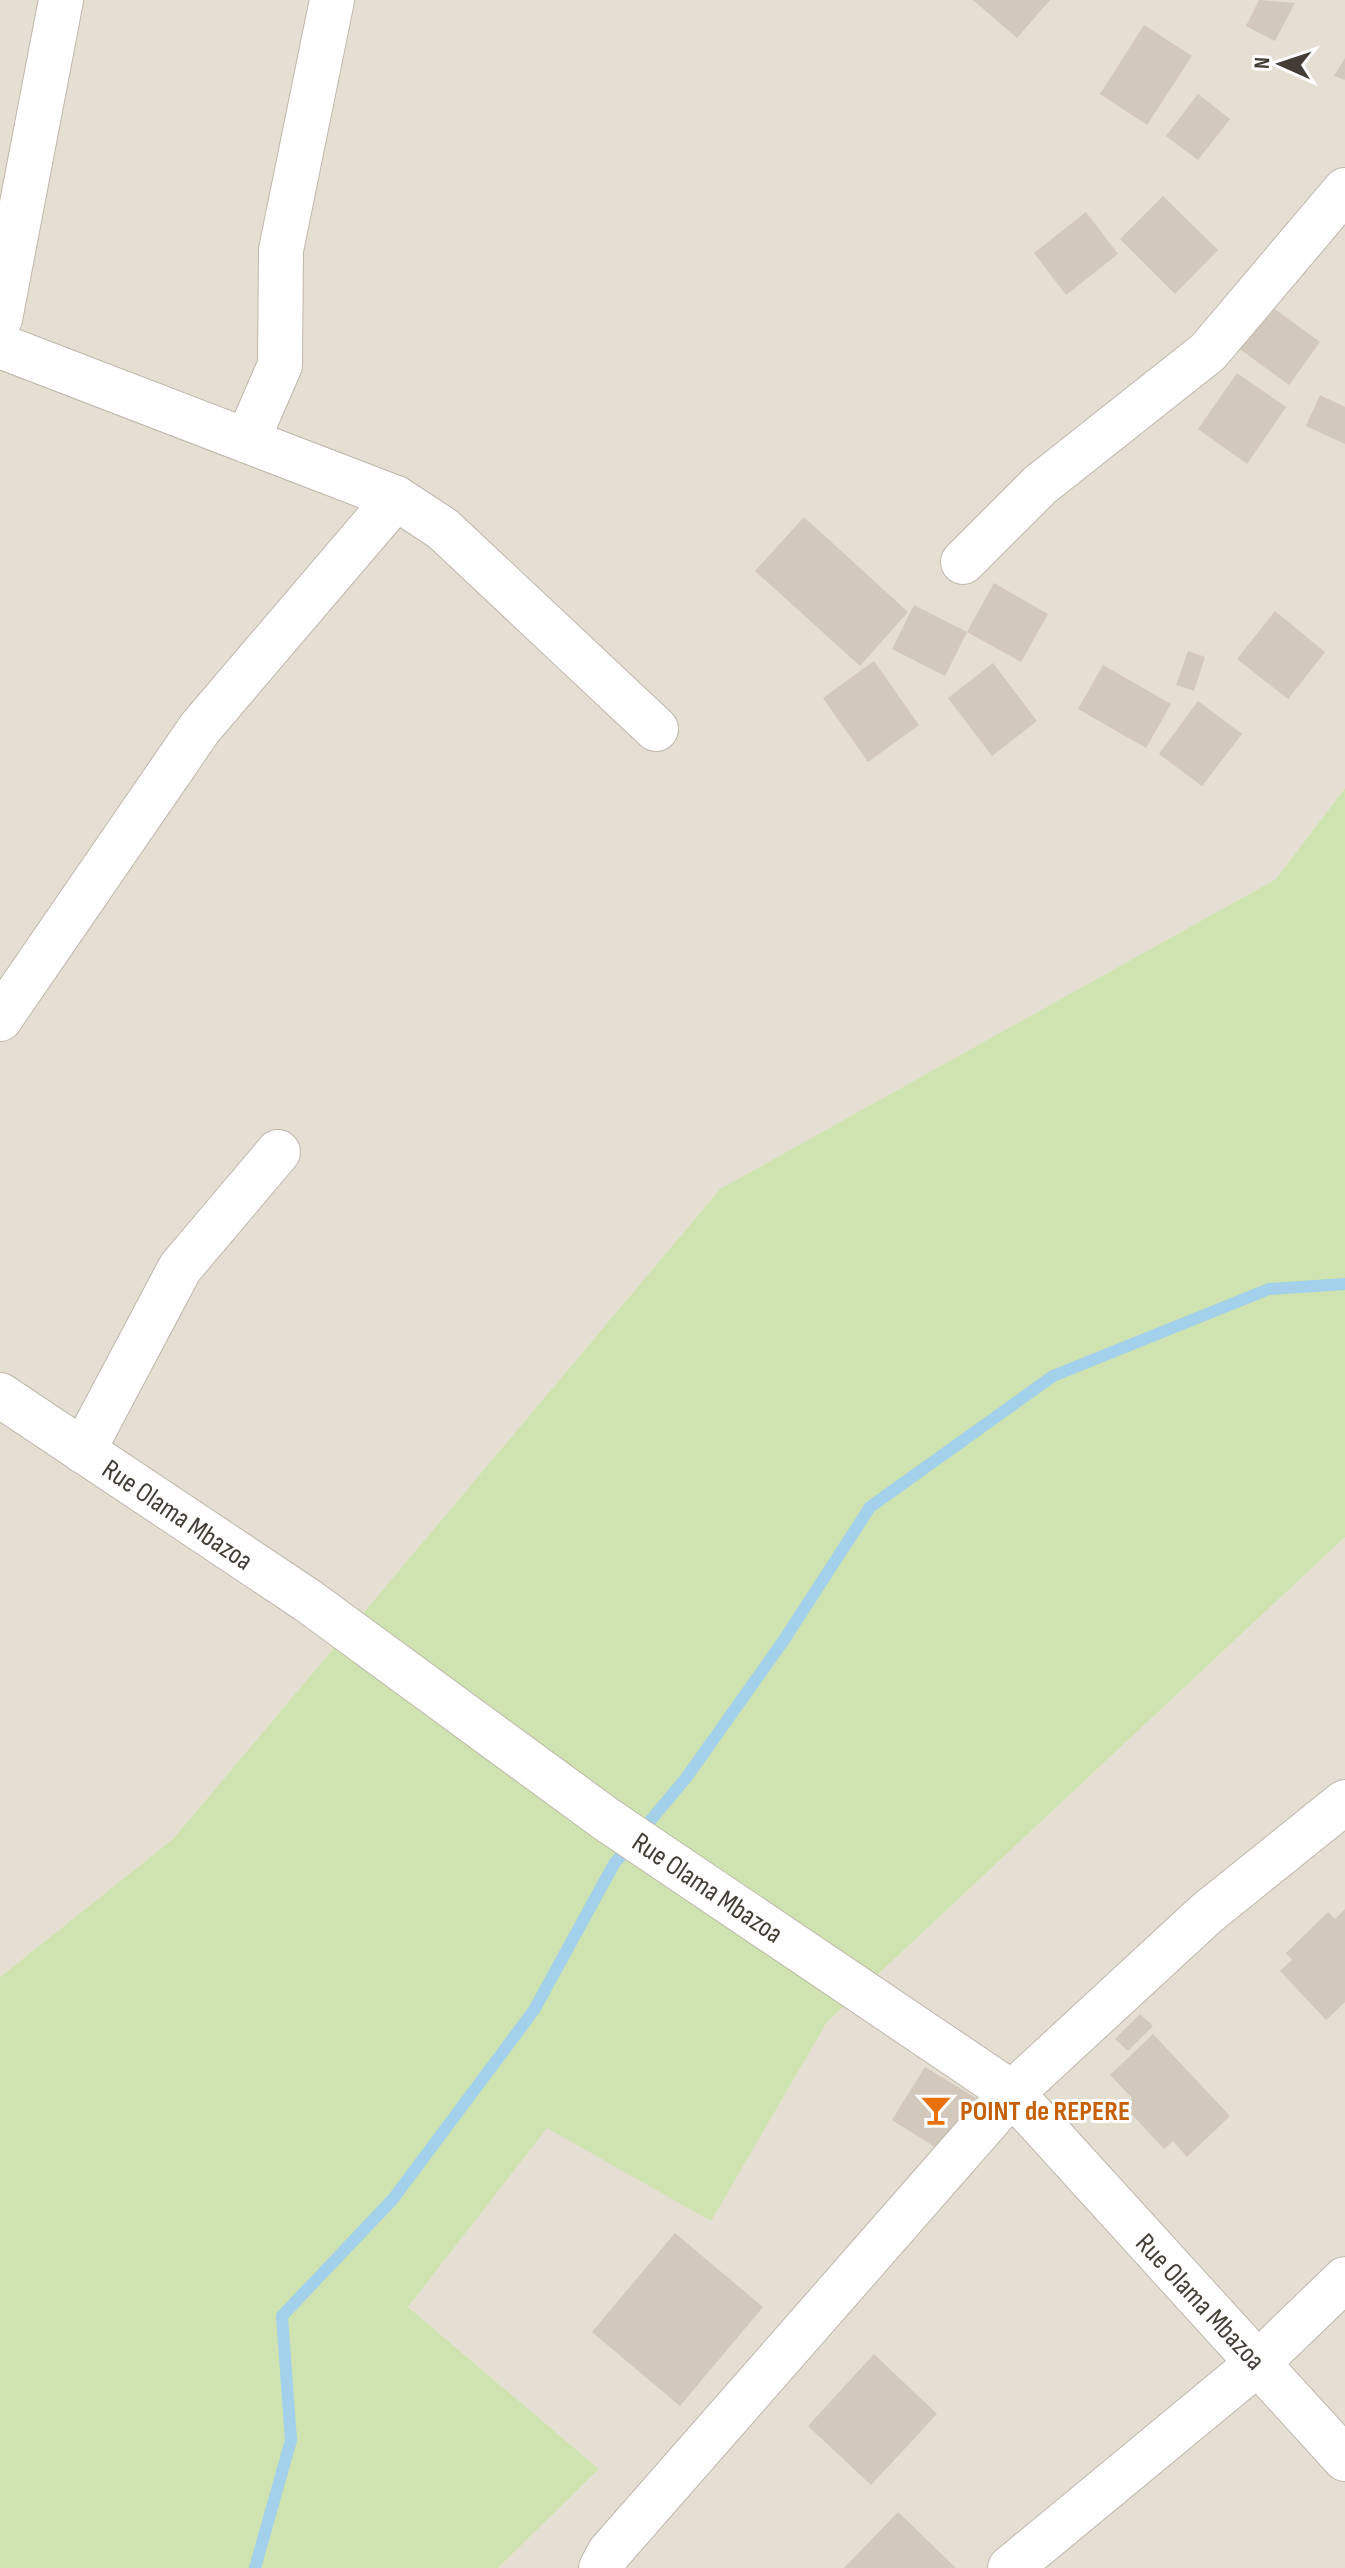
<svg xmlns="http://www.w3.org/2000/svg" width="1345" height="2568" viewBox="0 0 1345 2568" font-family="'Sofia Sans Condensed',sans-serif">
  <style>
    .residential { fill: #e5ded3 }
    .green { fill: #cee3af }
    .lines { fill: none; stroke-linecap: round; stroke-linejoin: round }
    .stream { stroke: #a3d0eb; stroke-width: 12 }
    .building { fill: #d2c8bb }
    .minor-casing { stroke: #bfb7ab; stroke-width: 46 }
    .minor { stroke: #fff; stroke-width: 44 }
    .labels { text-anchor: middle; stroke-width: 6; stroke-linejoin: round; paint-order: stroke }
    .street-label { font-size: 28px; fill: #433d35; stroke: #fff }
    .food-label { font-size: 28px; font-weight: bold; fill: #c56008; stroke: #fff; text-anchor: start }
  </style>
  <rect width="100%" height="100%" fill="#f1ede4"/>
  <path class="residential" d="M0,0H1345V788L1276,879L720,1189L173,1839L0,1977Z
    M1345,1537V2568H498L599,2469L408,2307L547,2127L711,2220L827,2022Z"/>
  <path class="green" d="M1345,788V1537L827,2022L711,2221L547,2128L408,2307L599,2469L498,2568H0V1977L173,1839L720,1189L1276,879Z"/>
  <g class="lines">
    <path class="stream" d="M255,2568L291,2440L282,2316L393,2199L534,2010L614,1864L686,1778L784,1640L870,1507L1053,1376L1269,1289L1345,1284"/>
  </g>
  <path class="building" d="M973,0H1050L1017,38Z
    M1259,0L1295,3L1275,41L1246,26Z
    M1144,25L1192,56L1147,125L1100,94Z
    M1345,58V80L1334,76Z
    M1198,94L1230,119L1198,160L1166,136Z
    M1163,196L1218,250L1175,294L1120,239Z
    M1086,212L1118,254L1066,295L1034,253Z
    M1268,304L1320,342L1289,385L1237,347Z
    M1237,373L1286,407L1247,464L1198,429Z
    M1320,395L1345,407V444L1306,426Z
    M804,517L908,612L860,666L755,571Z
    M994,583L1048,614L1021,662L967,632Z
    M914,605L967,632L945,676L892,649Z
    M1275,611L1325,652L1288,699L1237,659Z
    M1188,651L1205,657L1194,691L1176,685Z
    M874,661L919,725L868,762L823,698Z
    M993,663L1037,721L992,756L948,698Z
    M1103,665L1171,704L1146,748L1078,709Z
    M1198,701L1242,734L1202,786L1159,754Z
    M1345,1909V2002L1326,2020L1280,1971L1292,1960L1286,1953L1328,1912L1335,1919Z
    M1140,2014L1153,2026L1128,2051L1115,2039Z
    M1153,2034L1230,2116L1187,2157L1173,2141L1164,2149L1123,2105L1132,2098L1110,2075Z
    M925,2067L979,2100L946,2154L892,2120Z
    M675,2233L763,2307L680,2406L592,2332Z
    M874,2354L937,2414L871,2485L808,2426Z
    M898,2512L956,2568H844Z"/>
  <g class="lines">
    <defs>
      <path id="minor" d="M0,319L61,0
        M0,346L396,498L443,529L656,729
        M247,441L280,365L281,250L332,0
        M963,562L1040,485L1208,352L1345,190
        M0,1019L200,728L396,498
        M0,1395L307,1600L606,1819L1012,2093L1345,2459
        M83,1451L180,1268L278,1152
        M601,2568L609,2553L1012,2093L1207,1913L1345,1802
        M1010,2568L1258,2363L1345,2279"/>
    </defs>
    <use href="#minor" class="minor-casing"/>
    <use href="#minor" class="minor"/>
  </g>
  <defs>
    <symbol id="bar-bare" viewBox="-9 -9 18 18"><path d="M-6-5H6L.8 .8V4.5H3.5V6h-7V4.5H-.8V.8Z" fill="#e8710a" stroke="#fff" stroke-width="2.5" paint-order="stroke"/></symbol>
  </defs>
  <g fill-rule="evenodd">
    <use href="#bar-bare" x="914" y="2088" width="44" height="44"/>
  </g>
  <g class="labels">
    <g class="street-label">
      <text transform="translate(178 1514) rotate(34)" y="10">Rue Olama Mbazoa</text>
      <text transform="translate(708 1887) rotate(34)" y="10">Rue Olama Mbazoa</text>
      <text transform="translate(1201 2301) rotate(47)" y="10">Rue Olama Mbazoa</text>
    </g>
    <g class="food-label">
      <text x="960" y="2120">POINT de REPERE</text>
    </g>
  </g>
  <g transform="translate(1281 64) rotate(273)" stroke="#ffffff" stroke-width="6" paint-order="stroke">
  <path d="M0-6L14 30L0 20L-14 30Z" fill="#433d35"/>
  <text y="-12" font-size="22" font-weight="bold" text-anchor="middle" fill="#433d35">N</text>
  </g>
</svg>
